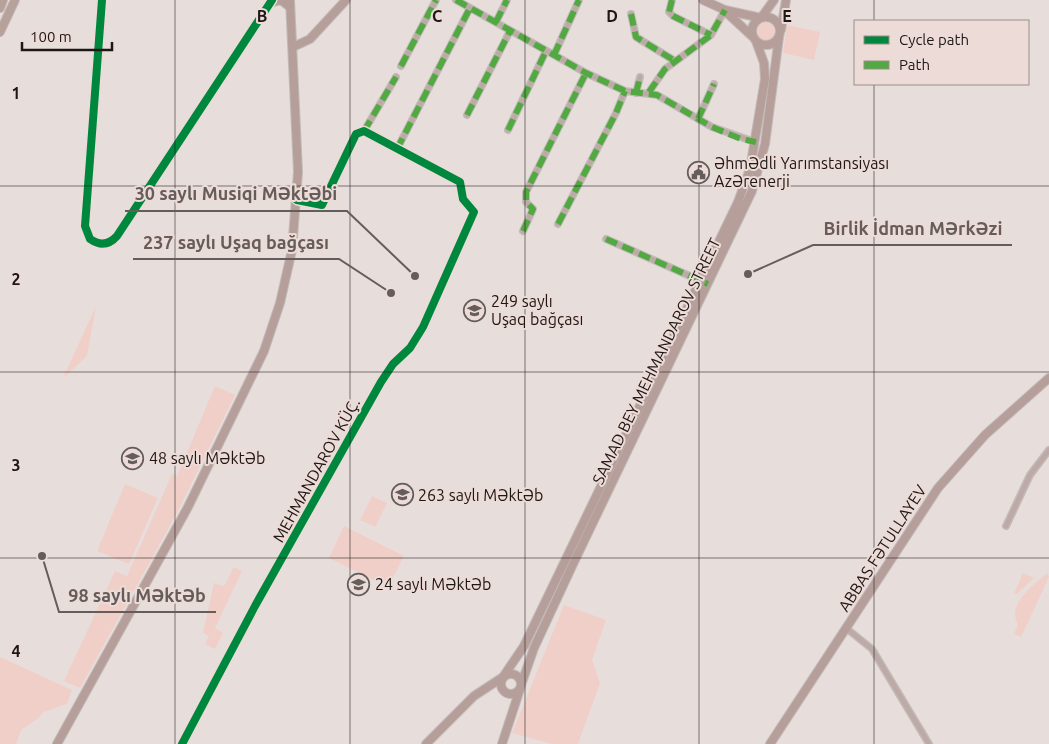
<svg xmlns="http://www.w3.org/2000/svg" width="1049" height="744" viewBox="0 0 1049 744" font-family="Ubuntu,sans-serif">
  <style>
    .green { fill: #f0cfc8 }
    .lines { fill: none; stroke-linecap: round; stroke-linejoin: round }
    .street-casing { stroke: #c2bbb9; stroke-width: 8 }
    .secondary-casing { stroke: #c2bbb9; stroke-width: 10 }
    .primary-casing { stroke: #c2bbb9; stroke-width: 10 }
    .street { stroke: #bdaaa6; stroke-width: 5 }
    .secondary { stroke: #b69f9a; stroke-width: 8 }
    .primary { stroke: #b7a19b; stroke-width: 8 }
    .quiet { stroke: #52a942; stroke-width: 6; stroke-dasharray: 12 6; stroke-linecap: butt }
    .cycleway-casing { stroke: #ecdbd7; stroke-width: 11 }
    .cycleway { stroke: #00873e; stroke-width: 8 }
    .grid { fill: none; stroke: #1d1716; stroke-width: 1; stroke-opacity: 0.55 }
    .labels { text-anchor: middle; stroke-width: 4; stroke-linejoin: round; paint-order: stroke }
    .poi-label { font-size: 16px; fill: #1d1716; stroke: #ecdbd7; text-anchor: start }
    .street-label { font-size: 16px; fill: #1d1716; stroke: #ecdbd7 }
    .grid-label { font-size: 16px; text-anchor: middle; font-weight: bold; fill: #1d1716; stroke: #ecdbd7; stroke-width: 4; stroke-linejoin: round; paint-order: stroke }
    .leader { fill: none; stroke: #645d5b; stroke-width: 2 }
    .callout-dot { fill: #645d5b; stroke: #ecdbd7; stroke-width: 2 }
    .callout-label { font-size: 18px; text-anchor: middle; font-weight: bold; fill: #645d5b; stroke: #ecdbd7; stroke-width: 4; stroke-linejoin: round; paint-order: stroke }
  </style>
  <rect width="100%" height="100%" fill="#e7dedc"/>
  <path class="green" d="M757 31a9 9 0 1 1 18 0a9 9 0 1 1-18 0Z
    M787,25L820,32L814,60L783,53Z
    M96,306L87,356L63,378Z
    M215,386L235,395L178,511L80,688L64,681L115,571L127,576L172,474L177,476Z
    M125,484L158,498L129,564L97,551Z
    M372,496L387,503L375,527L360,520Z
    M344,526L404,556L388,587L329,558Z
    M234,567L242,571L215,628L223,633L215,649L205,644L209,636L203,633L214,583L224,586Z
    M1023,573L1034,578L1017,594L1014,593Z
    M1047,573L1049,577L1021,637L1014,634L1018,624C1006,604 1034,585 1047,573Z
    M564,605L606,620L592,660L600,683L578,744H552L512,733Z
    M0,657L72,690L67,704L43,712L40,717L21,730L16,744H0Z"/>
  <g class="lines">
    <defs>
      <path id="street" d="M456,0L586,73L625,91L657,95L712,127L755,142
        M672,0L669,12L673,16L711,35
        M631,14L636,37L675,61
        M496,22L507,0
        M554,55L579,0
        M401,66L436,0
        M649,92L665,69L711,35L725,10
        M636,93L640,77
        M467,115L510,31
        M698,119L714,84
        M508,130L546,51
        M364,131L396,77
        M397,149L470,8
        M558,224L616,113L625,91
        M523,231L533,209L526,202V192L586,73
        M606,239L708,284
        M1006,526L1030,475L1049,450
        M846,628L872,649L929,744
        M182,744L255,606L381,382L393,364L410,348L423,327L474,212L463,199L460,182L364,131L356,134L322,205L297,200"/>
      <path id="secondary" d="M102,0L85,226L90,239C100,246 109,245 117,236L272,0
        M703,0L725,10L761,18L774,0
        M270,3L281,0L290,7
        M726,12L753,37
        M752 31a14 14 0 1 1 28 0a14 14 0 1 1-28 0Z
        M781,30L786,0
        M293,47L310,39L346,0
        M501 684a10 10 0 1 1 20 0a10 10 0 1 1-20 0Z
        M521,685L534,648L574,562L752,191L765,144L779,37
        M57,744L188,507L264,351L280,303L292,250L298,172L290,0
        M426,744L474,696L503,677L524,646L738,202L750,169L765,79L764,63L756,41
        M502,744L520,689
        M770,744L938,488L985,435L1049,378"/>
      <path id="primary" d="M0,8L3,0
        M0,32L15,0"/>
    </defs>
    <use href="#street" class="street-casing"/>
    <use href="#secondary" class="secondary-casing"/>
    <use href="#primary" class="primary-casing"/>
    <use href="#street" class="street"/>
    <use href="#secondary" class="secondary"/>
    <use href="#primary" class="primary"/>
    <path class="quiet" d="M456,0L586,73L625,91L657,95L712,127L741,139L756,142
      M672,0L669,12L673,16L711,35
      M631,14L636,37L675,61
      M496,22L507,0
      M554,55L579,0
      M401,66L436,0
      M649,92L665,69L711,35L725,10
      M636,93L640,77
      M467,115L510,31
      M698,119L714,84
      M508,130L546,51
      M364,131L396,77
      M397,149L470,8
      M558,224L616,113L625,91
      M523,231L533,209L526,202V192L586,73
      M606,239L708,284"/>
    <defs>
      <path id="cycleway" d="M102,0L85,226L90,239C100,246 109,245 117,236L272,0
        M182,744L255,606L381,382L393,364L410,348L423,327L474,212L463,199L460,182L364,131L356,134L322,205L297,200"/>
    </defs>
    <use href="#cycleway" class="cycleway-casing"/>
    <use href="#cycleway" class="cycleway"/>
  </g>
  <path class="grid" d="M175,0V744M350,0V744M525,0V744M699,0V744M874,0V21M874,84V744M0,186H1049M0,372H1049M0,558H1049"/>
  <defs>
    <symbol id="civic-ring" viewBox="-11 -11 22 22"><circle r="9.5" fill="#ecdbd7" stroke="#645d5b" stroke-width="1.5"/><path d="M-.6-6.5H3V-4.5H.6V-3L4-1V1h2V6H-6V1h2V-1L-.6-3ZM-1.2 2.5V6h2.4V2.5Z" fill="#645d5b"/></symbol>
    <symbol id="school-ring" viewBox="-11 -11 22 22"><circle r="9.5" fill="#ecdbd7" stroke="#645d5b" stroke-width="1.5"/><path d="M0-5L7-2L0 1L-7-2ZM-4 1L0 2.5L4 1V4Q0 6-4 4Z" fill="#645d5b"/></symbol>
  </defs>
  <g fill-rule="evenodd">
    <use href="#civic-ring" x="686" y="160" width="25" height="25"/>
    <use href="#school-ring" x="462" y="298" width="25" height="25"/>
    <use href="#school-ring" x="120" y="446" width="25" height="25"/>
    <use href="#school-ring" x="390" y="482" width="25" height="25"/>
    <use href="#school-ring" x="346" y="572" width="25" height="25"/>
  </g>
  <g class="labels">
    <g class="poi-label">
      <text x="714" y="169">Əhmədli Yarımstansiyası<tspan x="714" dy="18">Azərenerji</tspan></text>
      <text x="491" y="307">249 saylı<tspan x="491" dy="18">Uşaq bağçası</tspan></text>
      <text x="149" y="464">48 saylı Məktəb</text>
      <text x="418" y="501">263 saylı Məktəb</text>
      <text x="375" y="590">24 saylı Məktəb</text>
    </g>
    <g class="street-label">
      <text transform="translate(656 361) rotate(-64)" y="6">SAMAD BEY MEHMANDAROV STREET</text>
      <text transform="translate(316 470) rotate(-61)" y="6">MEHMANDAROV KÜÇ.</text>
      <text transform="translate(882 548) rotate(-57)" y="6">ABBAS FƏTULLAYEV</text>
    </g>
  </g>
  <g class="grid-label">
    <text x="262" y="22">B</text>
    <text x="437" y="22">C</text>
    <text x="612" y="22">D</text>
    <text x="787" y="22">E</text>
    <text x="16" y="99">1</text>
    <text x="16" y="285">2</text>
    <text x="16" y="471">3</text>
    <text x="16" y="657">4</text>
  </g>
  <path class="leader" d="M415 276L347 211H125M748 274L813 245H1012M391 293L339 259H133M42 556L59 612H216"/>
  <g class="callout-dot">
    <circle cx="415" cy="276" r="5"/>
    <circle cx="748" cy="274" r="5"/>
    <circle cx="391" cy="293" r="5"/>
    <circle cx="42" cy="556" r="5"/>
  </g>
  <g class="callout-label">
    <text x="236" y="200">30 saylı Musiqi Məktəbi</text>
    <text x="913" y="235">Birlik İdman Mərkəzi</text>
    <text x="236" y="249">237 saylı Uşaq bağçası</text>
    <text x="137" y="602">98 saylı Məktəb</text>
  </g>
  <rect x="854" y="20" width="175" height="65" fill="#ecdbd7" stroke="#998d8a"/>
  <rect x="864" y="36" width="25" height="8" fill="#00873e" stroke="#998d8a"/>
  <text x="899" y="45" font-size="15" fill="#1d1716">Cycle path</text>
  <rect x="864" y="61" width="25" height="8" fill="#52a942" stroke="#998d8a"/>
  <text x="899" y="70" font-size="15" fill="#1d1716">Path</text>
  <path d="M22 42v8h90v-8" fill="none" stroke="#1d1716" stroke-width="2.5"/>
  <text x="30" y="42" font-size="15" fill="#1d1716" stroke="#ecdbd7" stroke-width="4" paint-order="stroke">100 m</text>
</svg>
